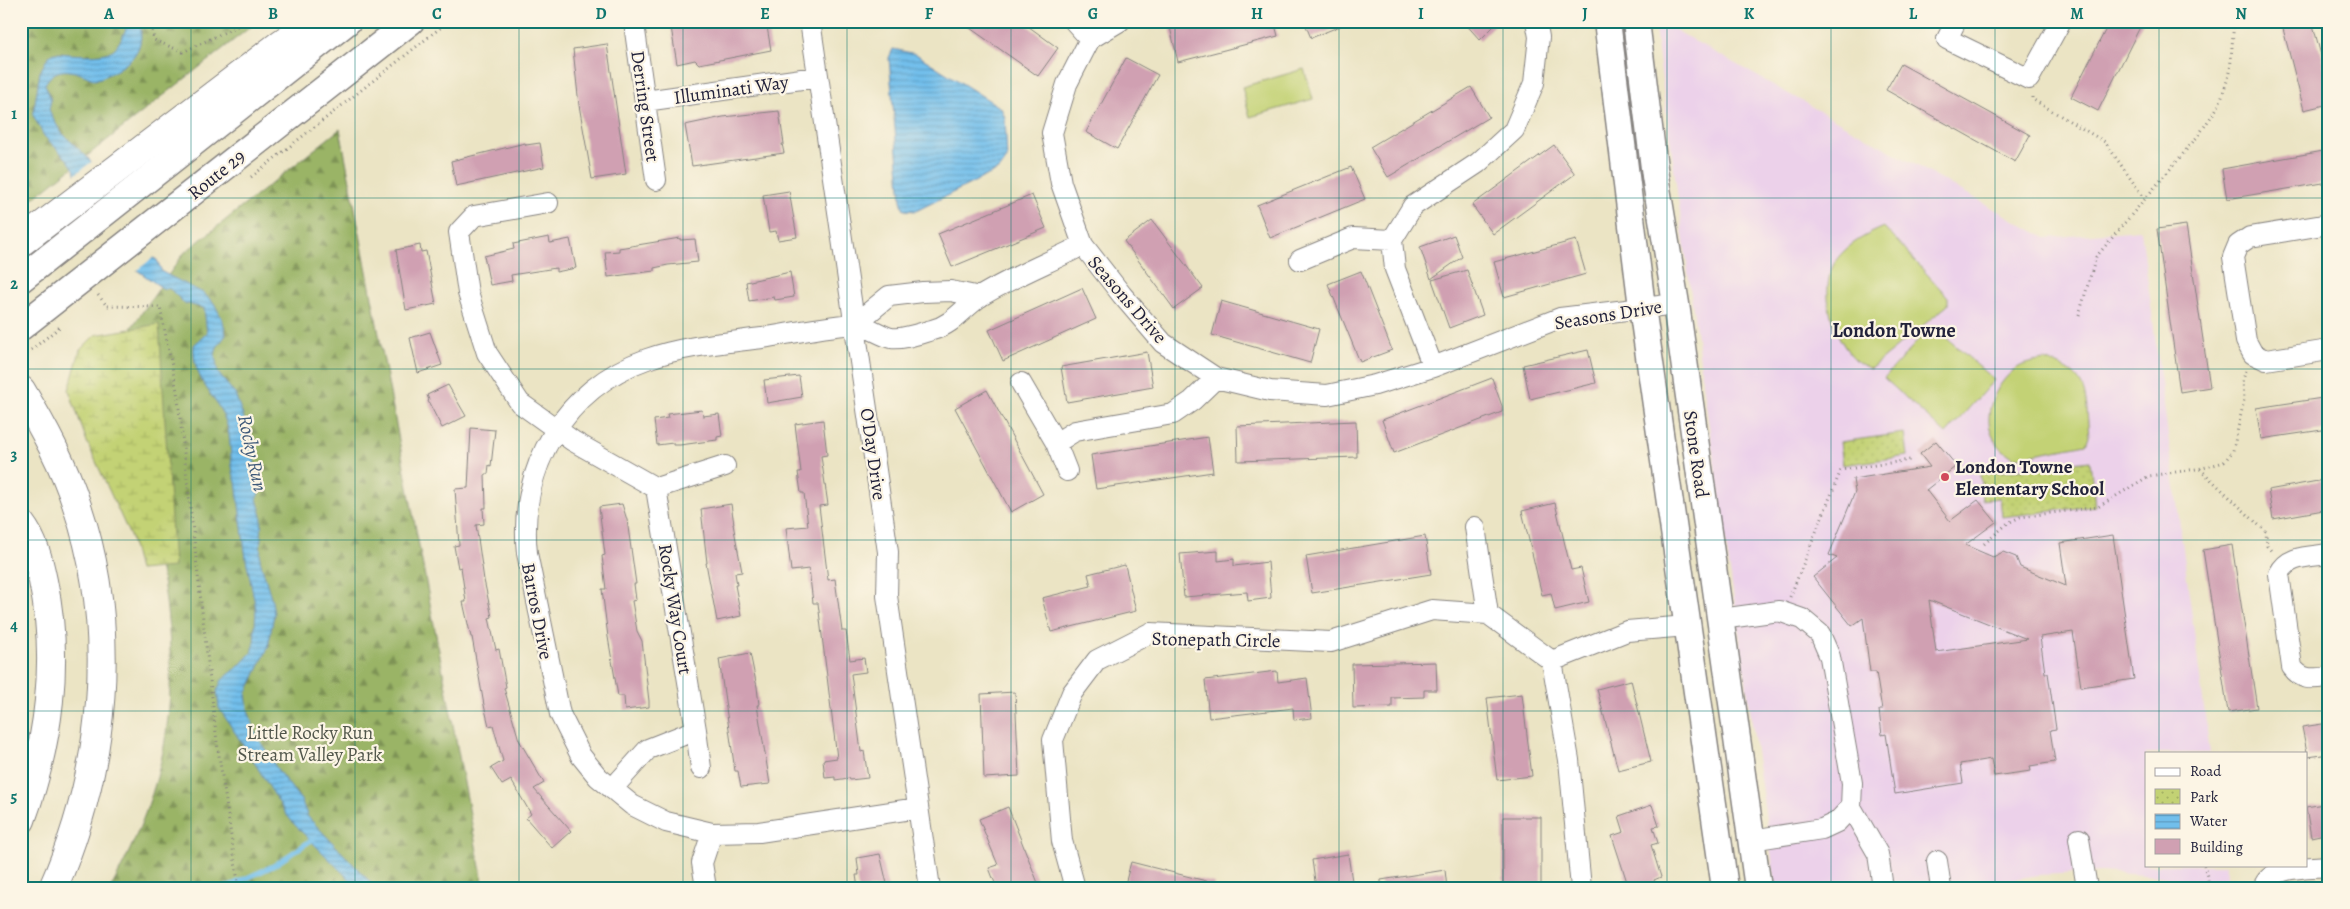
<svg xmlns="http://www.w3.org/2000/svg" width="2350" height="909" viewBox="0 0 2350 909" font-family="Alegreya,serif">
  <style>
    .built { fill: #ecd1ea }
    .green { fill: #c3d274; stroke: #727a58 }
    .forest { fill: url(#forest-firs); stroke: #5e6b50 }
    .wetland { fill: url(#wetland-marsh); stroke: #727a58 }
    .park { fill: url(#park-dots); stroke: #727a58 }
    .water { fill: url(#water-rules); stroke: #4a7094 }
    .pier { fill: #ebe4c4 }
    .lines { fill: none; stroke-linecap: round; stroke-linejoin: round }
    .stream { stroke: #72bfec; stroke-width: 5 }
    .building { fill: #d0a0b2; fill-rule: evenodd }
    .minor-casing { stroke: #868380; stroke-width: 22 }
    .major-casing { stroke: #868380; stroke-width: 29 }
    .highway-casing { stroke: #868380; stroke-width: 30 }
    .path { stroke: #868380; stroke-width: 3; stroke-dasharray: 1 4; stroke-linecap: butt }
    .minor { stroke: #fff; stroke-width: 20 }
    .major { stroke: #fff; stroke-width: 26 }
    .highway { stroke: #fff; stroke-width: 28 }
    .grid { fill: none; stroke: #0f766e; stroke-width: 1; stroke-opacity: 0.55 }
    .poi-dot { fill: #d1495b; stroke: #fcf5e5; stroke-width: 2 }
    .labels { text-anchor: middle; stroke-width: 4.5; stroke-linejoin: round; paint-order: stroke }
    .street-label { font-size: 19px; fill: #22223b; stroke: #fcf5e5 }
    .poi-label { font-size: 19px; font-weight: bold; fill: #22223b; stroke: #fcf5e5; text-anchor: start }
    .park-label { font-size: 19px; fill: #52574c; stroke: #fcf5e5 }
    .neighbourhood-label { font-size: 20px; font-weight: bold; fill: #22223b; stroke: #fcf5e5 }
    .water-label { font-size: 20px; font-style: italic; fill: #3e5979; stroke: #fcf5e5 }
    .neatline { fill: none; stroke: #0f766e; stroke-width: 2 }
    .grid-label { font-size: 16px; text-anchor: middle; font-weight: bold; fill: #0f766e }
  </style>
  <defs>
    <pattern id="forest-firs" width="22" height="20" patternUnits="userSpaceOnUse" patternTransform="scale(1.25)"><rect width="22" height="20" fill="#9ab466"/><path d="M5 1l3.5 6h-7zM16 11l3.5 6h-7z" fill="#7d9255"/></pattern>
    <pattern id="wetland-marsh" width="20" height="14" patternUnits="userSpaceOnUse" patternTransform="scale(1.25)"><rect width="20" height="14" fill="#c3d274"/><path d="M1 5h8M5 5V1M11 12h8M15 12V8" fill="none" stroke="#a7b465"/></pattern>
    <pattern id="park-dots" width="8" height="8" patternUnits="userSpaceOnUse" patternTransform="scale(1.25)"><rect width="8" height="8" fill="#c3d274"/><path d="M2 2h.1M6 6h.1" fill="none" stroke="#a7b465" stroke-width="1.8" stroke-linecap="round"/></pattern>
    <pattern id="water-rules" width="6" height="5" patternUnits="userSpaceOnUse" patternTransform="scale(1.25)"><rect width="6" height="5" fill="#72bfec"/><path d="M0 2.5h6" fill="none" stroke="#5d9bc0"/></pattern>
  </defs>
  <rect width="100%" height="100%" fill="#fcf5e5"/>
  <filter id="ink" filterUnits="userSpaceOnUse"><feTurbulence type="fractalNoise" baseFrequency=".02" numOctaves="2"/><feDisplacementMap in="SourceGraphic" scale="10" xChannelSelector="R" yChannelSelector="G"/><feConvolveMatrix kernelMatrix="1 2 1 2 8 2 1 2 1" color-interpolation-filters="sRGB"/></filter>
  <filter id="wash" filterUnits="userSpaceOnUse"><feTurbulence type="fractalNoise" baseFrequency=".0096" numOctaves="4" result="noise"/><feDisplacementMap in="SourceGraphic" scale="20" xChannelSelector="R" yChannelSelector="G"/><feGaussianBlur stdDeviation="1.12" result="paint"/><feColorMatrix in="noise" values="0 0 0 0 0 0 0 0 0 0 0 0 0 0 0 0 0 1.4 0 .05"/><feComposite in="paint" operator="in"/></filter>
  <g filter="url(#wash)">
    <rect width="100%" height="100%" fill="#ebe4c4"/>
    <path class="built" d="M1654,21H1659L2046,238L2141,230L2210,753H2146V865H2225L2228,888H2211L2159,876L2100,872L2039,875L1953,888H1776L1708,419Z"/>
    <path class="green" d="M1304,69L1313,99L1250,117L1242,87Z
      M1884,227L1948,297V305L1870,369C1865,366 1860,364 1857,361C1832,339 1817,287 1837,259C1849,243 1866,235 1884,227Z
      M1932,325L1994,380L1946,434L1884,378Z
      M2044,360C2091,375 2085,393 2089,436L2086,444L2014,458C2007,453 1998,447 1994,439C1981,416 1995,385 2014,370C2023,363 2034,362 2044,360Z"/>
    <path class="forest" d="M21,21H258L21,208Z
      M340,129L484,888H111C132,848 151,806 161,761C178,686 171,591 148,518C134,470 115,423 98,375L184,253Z"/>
    <path class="wetland" d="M159,324L174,567L139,570L131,538L87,442L69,390L80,350L95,335Z"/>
    <path class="park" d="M1905,433L1908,456L1843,465L1840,442Z
      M2090,461L2095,506L2002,517L2000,498L1982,500L1980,474Z"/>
    <path class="water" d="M123,21L141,23C140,29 142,37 140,43C136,62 112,74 95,80C78,72 57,62 45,84L51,100L49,109L52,117L61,132L91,161L97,193L143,252L157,260L162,272L203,293L214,303L223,321L226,335L217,347L215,355L218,373L235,394L245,421L257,473L259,492L257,499L262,516L260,560L272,601L274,614L268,648L246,694L248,710L256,734L279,772L301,800L308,817L376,888H358L294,824L286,814L251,757L219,708L217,691L222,680L238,667L252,652L254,645L256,609L246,559L236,482C229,464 232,444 227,425C218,396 191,380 194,345L207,333L204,308L184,303L170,289L162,288L123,260L81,202L74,169L68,160L44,136L33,115L40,72L48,57L54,53C69,53 105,60 116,47C120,42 123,35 126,29Z
      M893,49L916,54L1001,108L1005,118L1007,159L1000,169L916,211L904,210L901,200L889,58Z"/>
    <path class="pier" d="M94,160L100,183V193L104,200L138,245L155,256L135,272L121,262L79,203L73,176Z"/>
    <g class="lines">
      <path class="stream" d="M225,888L273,866L316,837"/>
    </g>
    <g id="blocks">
      <path class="building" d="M670,21H728V24L743,21H766L771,50L699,64L695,60L677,64Z
        M960,21H1021L1058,48L1038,76Z
        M1193,21H1274L1278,36L1178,62L1170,27Z
        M1304,21H1350V22L1311,38Z
        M1463,21H1499L1480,40Z
        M2110,21H2143L2098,111L2071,97Z
        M2281,21H2312L2329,86V104L2304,110Z
        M607,44L626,174L592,179L579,105L573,49Z
        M1126,58L1158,75L1117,149L1086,132Z
        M1901,64L2030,135L2015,162L1886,90Z
        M1471,87L1489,117L1388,177L1370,147Z
        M779,111L784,144H782L784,153L692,166L685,125L723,117Z
        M525,143L526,145L540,143L544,167L456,186L451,161Z
        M1554,145L1575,174L1493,234L1472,205Z
        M2329,150V182L2227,199L2222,169Z
        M1351,167L1365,199L1270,238L1257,205Z
        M789,191L797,237L778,240L776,231L769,232L763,195Z
        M1032,195L1046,228L952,267L938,234Z
        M1152,220L1203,288L1174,309L1124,241Z
        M2186,225L2210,387L2180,392L2157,229Z
        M1454,235L1462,257L1431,279L1420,247Z
        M549,237L550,243L570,239L576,268L556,272V268L511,275L512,281L490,285L484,256L514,249L513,244Z
        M680,238V240L695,239L698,262L668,265L654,268V271L608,277L605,252L619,251V248Z
        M1576,240L1586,274L1504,297L1494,262Z
        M420,245L421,252L426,251L436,304L406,310L396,250Z
        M1467,270L1483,315L1449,328L1432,280Z
        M1361,271L1392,350L1360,362L1328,284Z
        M790,272L794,297L775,300L774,297L749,301L746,282Z
        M1082,288L1096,319L1003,361L989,330Z
        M1221,301L1319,329L1310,363L1212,335Z
        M430,332L442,365L418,373L410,338Z
        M1588,350L1596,383L1530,399L1523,365Z
        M1147,352L1153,387L1067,402L1061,367Z
        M799,376L802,397L767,403L764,380Z
        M1492,378L1502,406V412L1394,453L1382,420Z
        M448,385L466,416L442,428L428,401L429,400L427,395Z
        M987,390L1043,494L1011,512L955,408Z
        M2329,397V429L2261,439L2256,408Z
        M702,410L703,416L719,414L722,436L717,437V440L680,445H673V443L657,445L654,420L668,418L667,414Z
        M823,420L827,455L821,456L828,505L819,506L828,580L835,579L842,631H846L850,660L864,658L866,672L851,674L861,752L864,751L868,778L850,780L849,778L835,780V777L825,778L823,760L837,758L818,603H813L809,569L791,571L786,528L808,526L804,493H801L798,472H801L795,424Z
        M1356,421L1357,457L1238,461L1237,426Z
        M471,428L495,430L491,466L489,465L488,474H485L486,508H483L484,524L476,525L484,580L492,617L489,618L496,650L499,649L506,687L504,688L519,740L544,783L534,789L571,831L552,848L526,818L531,814L511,780L502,785L491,768L503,761L493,725L489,726L484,705L472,637H471L463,602H466L461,567L458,568L454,546L459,545L455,489L468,488Z
        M1208,437L1213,472L1096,489L1091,455Z
        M1936,441L1955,464L1960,463L1926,490L1950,521L1978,500L1996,522L1965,545L1993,557L2003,552L2016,557L2020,567L2066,586L2060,543L2113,535L2134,679L2081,687L2073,632L2040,637L2045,673H2048L2056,729L2050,730L2055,762L2030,766L2031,771L1994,776L1991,759L1960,764L1963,783L1895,794L1886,734L1882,735L1879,710H1882L1876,672H1870L1863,618L1852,626L1813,577L1837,558L1829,555L1855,492L1853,479L1930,467L1920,454ZM1929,600L2027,639L1936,652Z
        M2329,479V509L2273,519L2268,490Z
        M1555,503L1571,570L1581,568L1589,602L1555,610L1551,593L1542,595L1522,511Z
        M622,504L627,520L636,584H634L636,600L632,601L637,631L642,641L649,701V707L625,710L624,696H618L608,637L602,589H606L602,556L605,555L599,507Z
        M731,504L734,524H733L742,572L735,573L737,585H735L741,616L717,621L706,563H707L701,509Z
        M1425,536L1431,574L1312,593L1306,556Z
        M2232,545L2257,708L2228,712L2203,550Z
        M1218,551V561L1234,559V566L1268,562L1271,598L1248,601L1247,592L1184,597L1180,554Z
        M1125,565L1136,611L1051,632L1042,598L1091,586L1088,574Z
        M750,653L757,687L759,705H757L770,784L741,787L738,771H735L719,659Z
        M1436,662L1437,690H1424V697L1392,698V707L1353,708L1352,664Z
        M1277,671L1278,682L1307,678L1312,718L1294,720L1293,708L1209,718L1205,680Z
        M1631,680L1651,762L1618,770L1597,689Z
        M1015,692L1019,776L984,778L981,694Z
        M1522,694L1532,776L1497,780L1487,698Z
        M2329,723V754L2308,757L2302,727Z
        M2329,803V833L2311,837L2306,807Z
        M1652,805L1659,826L1653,827L1658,843L1651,845L1661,877L1654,880L1657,888H1629L1612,836L1624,832L1619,816Z
        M1008,807L1040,888H997L989,868L998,865L979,819Z
        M1503,817H1541V888H1503Z
        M880,854L888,888H858L856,875H859L857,858Z
        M1348,854L1353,888H1316L1312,860Z
        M1131,862L1214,883L1213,888H1124Z
        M1445,870L1447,888H1381V880Z"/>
    </g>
  </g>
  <g filter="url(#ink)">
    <use href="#blocks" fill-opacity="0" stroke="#868380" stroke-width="1"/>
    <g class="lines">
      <defs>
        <path id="minor" d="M810,21L888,552L887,596L930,888
          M1074,21L1090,39
          M1120,21L1090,39L1067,84L1052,133L1061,183L1083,245L1122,295L1163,343L1216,378L1270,391L1327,395L1375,385L1433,367L1560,318L1676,304
          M1956,21L1947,39L2029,79L2061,21
          M635,31L656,180
          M645,101L816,77
          M548,203L474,216L459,232L468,293L487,353L520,403L573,441L656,488L696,730L648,749L612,789
          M2329,224L2250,237L2238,245L2233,257L2246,341L2253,354L2266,360L2329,350
          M1300,260L1353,238L1392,240
          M855,324L889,296L923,292L951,291L980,297
          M1433,367L1395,269L1392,240L1413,206L1478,163L1514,130L1534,83L1539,37L1536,21
          M1021,383L1056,443L1067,471
          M1056,443L1075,431L1173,414L1192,401L1216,378
          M656,488L725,466
          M1475,527L1488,614
          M2329,554C2309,557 2288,555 2279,574L2292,667C2302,681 2312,679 2329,677
          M1721,619L1779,611L1802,619L1820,634L1830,657L1852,783L1851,807L1878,854L1883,888
          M1552,661L1627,631L1687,626
          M696,730L701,768
          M918,808L759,832L712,833L666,822L632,805L598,777L581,756L560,714L527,553C518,468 565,388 647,359C683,346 724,343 762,338C792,333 822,327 852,324C864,323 879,335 891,338C902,340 921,333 932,330C953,325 964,307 981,296C1012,277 1050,262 1083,245
          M2079,839L2087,888
          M1751,840L1822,829L1837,822L1851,807
          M1937,861L1941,888
          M706,888L702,863L712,833
          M1075,888L1062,841L1053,740L1072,693L1097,660L1150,633L1331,642L1432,610L1488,614L1552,661L1569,760L1581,888
          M2263,888C2270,865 2309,868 2329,866"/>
        <path id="major" d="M1607,21L1642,307L1725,888
          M1636,21L1655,176L1676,304L1758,888
          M21,279L348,21
          M21,327L411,21"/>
        <path id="highway" d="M21,242L282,43L315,21
          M21,390C43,427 64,465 77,506C119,630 105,770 53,888
          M21,524C34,541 39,561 43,581C60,660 49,744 21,820"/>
      </defs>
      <use href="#minor" class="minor-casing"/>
      <use href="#major" class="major-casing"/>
      <use href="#highway" class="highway-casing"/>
      <path class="path" d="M150,21L154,40L183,52L248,21
        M2032,97V99L2105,142L2144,198
        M251,177L449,21
        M98,295L107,306L160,307L177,391L217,742L238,882L236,888
        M2079,315L2096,257L2198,136L2219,105L2230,72L2234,21
        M31,350L61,326
        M2200,469L2266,532L2267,546L2273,553
        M1984,544L2008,523L2020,517L2098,507L2149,476L2203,468L2224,462L2233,451L2244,400L2243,379L2246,371
        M1790,597L1841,470L1910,460
        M2145,806H2146
        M2204,865L2210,888"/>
      <use href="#minor" class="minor"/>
      <use href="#major" class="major"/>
      <use href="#highway" class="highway"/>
    </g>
  </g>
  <path class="grid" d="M191,21V888M355,21V888M519,21V888M683,21V888M847,21V888M1011,21V888M1175,21V888M1339,21V888M1503,21V888M1667,21V888M1831,21V888M1995,21V888M2159,21V753M21,198H2329M21,369H2329M21,540H2329M21,711H2329M2159,865V888"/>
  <circle class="poi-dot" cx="1945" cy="477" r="5"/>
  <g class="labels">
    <g class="street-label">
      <text transform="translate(731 89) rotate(-8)" y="7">Illuminati Way</text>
      <text transform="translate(646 106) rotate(82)" y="7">Derring Street</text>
      <text transform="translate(216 174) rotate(-39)" y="7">Route 29</text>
      <text transform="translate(1128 299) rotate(49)" y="7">Seasons Drive</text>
      <text transform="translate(1608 314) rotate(-9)" y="7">Seasons Drive</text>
      <text transform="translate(874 454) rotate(82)" y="7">O'Day Drive</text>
      <text transform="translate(1697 454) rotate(82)" y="7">Stone Road</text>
      <text transform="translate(676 609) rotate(81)" y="7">Rocky Way Court</text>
      <text transform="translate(538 611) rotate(79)" y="7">Barros Drive</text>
      <text transform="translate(1216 639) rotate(1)" y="7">Stonepath Circle</text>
    </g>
    <g class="poi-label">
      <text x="1955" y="473">London Towne<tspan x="1955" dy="22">Elementary School</tspan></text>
    </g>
    <g class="park-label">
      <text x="310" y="739">Little Rocky Run<tspan x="310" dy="22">Stream Valley Park</tspan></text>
    </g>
    <g class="neighbourhood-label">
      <text x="1894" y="337">London Towne</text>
    </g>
    <g class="water-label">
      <text transform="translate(253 453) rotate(78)" y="7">Rocky Run</text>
    </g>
  </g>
  <rect width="2350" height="909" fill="none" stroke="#fcf5e5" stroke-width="55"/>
  <rect x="2145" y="752" width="162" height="115" fill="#fcf5e5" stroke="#a5a1a1"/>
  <rect x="2155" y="768" width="25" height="8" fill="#ffffff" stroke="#a5a1a1"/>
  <text x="2190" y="776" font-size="15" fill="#22223b">Road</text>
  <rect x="2155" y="789" width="25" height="15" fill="url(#park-dots)" stroke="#a5a1a1"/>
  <text x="2190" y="802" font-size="15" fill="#22223b">Park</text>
  <rect x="2155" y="814" width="25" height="15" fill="url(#water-rules)" stroke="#a5a1a1"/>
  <text x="2190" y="826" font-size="15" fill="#22223b">Water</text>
  <rect x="2155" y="839" width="25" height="15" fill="#d0a0b2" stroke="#a5a1a1"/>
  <text x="2190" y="852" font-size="15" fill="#22223b">Building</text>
  <rect x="28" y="28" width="2294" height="854" class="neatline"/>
  <g class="grid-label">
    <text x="109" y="19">A</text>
    <text x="273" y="19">B</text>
    <text x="437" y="19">C</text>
    <text x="601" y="19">D</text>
    <text x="765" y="19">E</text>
    <text x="929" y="19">F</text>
    <text x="1093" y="19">G</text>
    <text x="1257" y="19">H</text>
    <text x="1421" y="19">I</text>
    <text x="1585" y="19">J</text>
    <text x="1749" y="19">K</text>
    <text x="1913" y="19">L</text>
    <text x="2077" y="19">M</text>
    <text x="2241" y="19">N</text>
    <text x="14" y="119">1</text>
    <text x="14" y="289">2</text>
    <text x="14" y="460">3</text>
    <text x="14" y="631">4</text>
    <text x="14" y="802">5</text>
  </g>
</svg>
